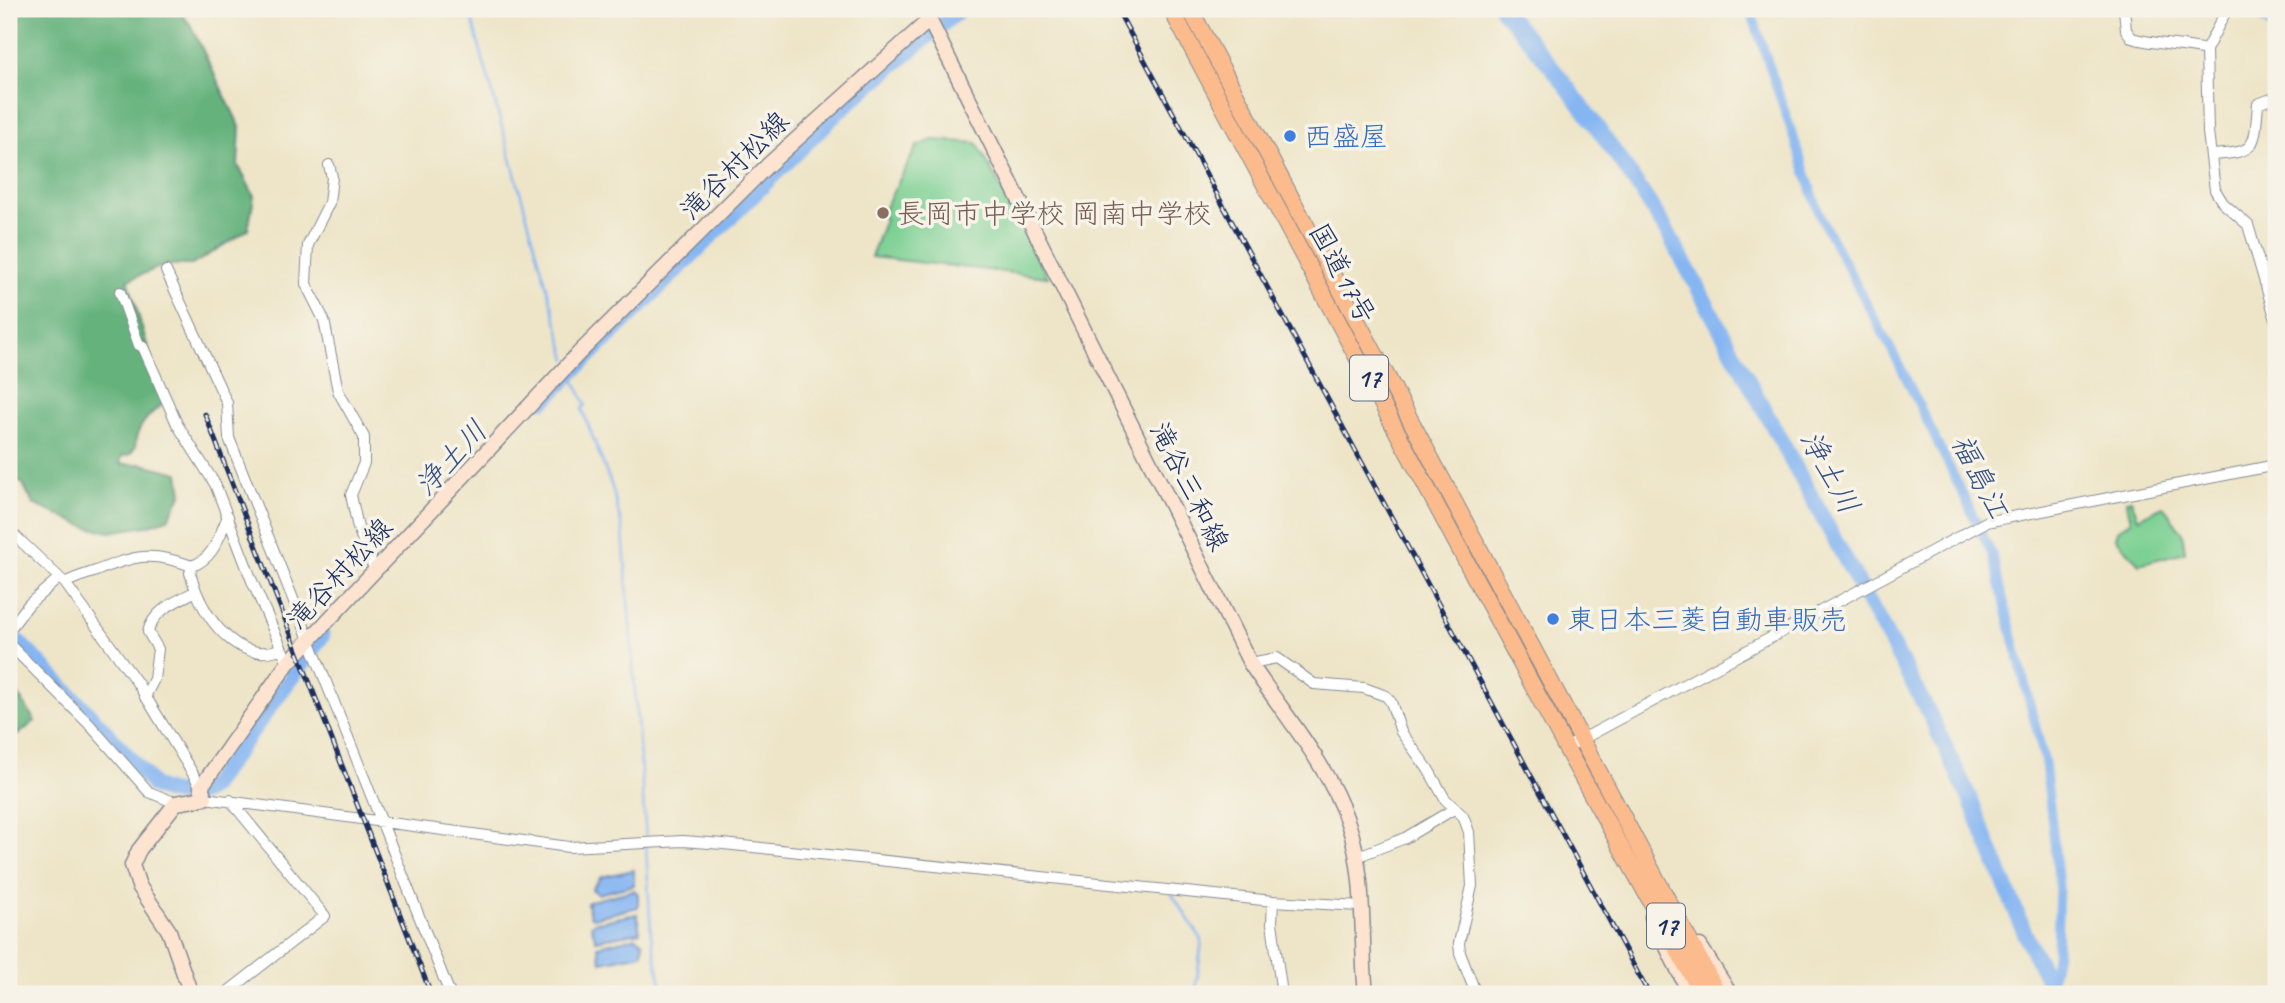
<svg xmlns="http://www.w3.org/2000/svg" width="2285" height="1003" viewBox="0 0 2285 1003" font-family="Caveat,'Klee One',sans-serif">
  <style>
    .green { fill: #7cd093; stroke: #4c8078; stroke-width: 2 }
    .forest { fill: #65b27d; stroke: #40706e; stroke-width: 2 }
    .water { fill: #86b6f2; stroke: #5072a8; stroke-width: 2 }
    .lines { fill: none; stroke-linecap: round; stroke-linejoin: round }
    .stream { stroke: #86b6f2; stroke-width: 2.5 }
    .canal { stroke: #86b6f2; stroke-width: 9 }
    .river { stroke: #86b6f2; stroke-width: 16 }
    .minor-casing { stroke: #848a93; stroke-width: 12 }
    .secondary-casing { stroke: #848a93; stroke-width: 17 }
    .trunk-casing { stroke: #848a93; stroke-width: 18 }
    .minor { stroke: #fff; stroke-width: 10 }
    .secondary { stroke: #fde4d1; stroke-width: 14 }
    .trunk { stroke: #fbbb8d; stroke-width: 16 }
    .rail-casing { stroke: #1b2f5e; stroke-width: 5 }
    .rail { stroke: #f7f3e8; stroke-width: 2.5; stroke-dasharray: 8; stroke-linecap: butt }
    .shop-dot { fill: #3f7fe0; stroke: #f7f3e8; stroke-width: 2.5 }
    .education-dot { fill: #8d6e63; stroke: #f7f3e8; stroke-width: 2.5 }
    .labels { text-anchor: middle; stroke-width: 7; stroke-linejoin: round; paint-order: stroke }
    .shield { fill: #f7f3e8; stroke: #5d6a87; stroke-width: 2 }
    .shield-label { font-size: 26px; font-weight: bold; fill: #1b2f5e }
    .shop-label { font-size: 28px; fill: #366cbe; stroke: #f7f3e8; text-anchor: start }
    .street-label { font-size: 28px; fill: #1b2f5e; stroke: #f7f3e8 }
    .education-label { font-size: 28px; fill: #785e54; stroke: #f7f3e8; text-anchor: start }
    .water-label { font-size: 30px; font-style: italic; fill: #365183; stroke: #f7f3e8 }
  </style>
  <rect width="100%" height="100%" fill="#f7f3e8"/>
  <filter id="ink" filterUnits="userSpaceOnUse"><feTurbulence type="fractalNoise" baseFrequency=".0143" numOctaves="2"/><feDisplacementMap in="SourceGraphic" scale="14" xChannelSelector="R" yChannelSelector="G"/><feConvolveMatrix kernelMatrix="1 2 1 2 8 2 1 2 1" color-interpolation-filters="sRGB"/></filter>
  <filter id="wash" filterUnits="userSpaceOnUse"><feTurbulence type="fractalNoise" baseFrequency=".00686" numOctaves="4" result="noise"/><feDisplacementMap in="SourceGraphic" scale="28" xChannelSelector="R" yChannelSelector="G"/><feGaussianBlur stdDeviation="1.57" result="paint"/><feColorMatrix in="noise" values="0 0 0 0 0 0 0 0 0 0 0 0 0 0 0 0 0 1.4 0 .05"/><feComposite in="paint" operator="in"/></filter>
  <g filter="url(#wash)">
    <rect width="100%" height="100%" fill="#eee5c8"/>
    <path class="green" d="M933,140L977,143L1048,277L871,257L885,219L881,215L917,146Z
      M2131,499L2138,518L2163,506L2182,532L2185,552L2139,564L2116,538L2118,530L2131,521L2126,500Z"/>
    <path class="forest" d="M9,9H177L190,24L240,127L238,165L254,196L248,230L192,265H165L128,280L164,403C148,415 135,428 135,448L129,455L122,456L120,464H142L179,473L182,494L168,519L146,526L110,532L86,527L33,504L22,482L9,483Z
      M9,679L35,721L14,738L9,759Z"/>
    <path class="water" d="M634,870V885L598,894L592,889L601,877Z
      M634,890L638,894V907L593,918L590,916L587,903L591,901Z
      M637,914L640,932L596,940L591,926L593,923Z
      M636,937L643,943L642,954L601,962L598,946Z"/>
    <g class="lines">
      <path class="stream" d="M469,9L567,359
        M2244,9L2276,32
        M569,369L586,405L582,409L612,487L623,531L646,839
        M646,845L651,934L663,994
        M1172,894L1202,940L1195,994"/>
      <path class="canal" d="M1750,9L1821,218L1899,364L1992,554L2045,763L2059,885L2057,951L2049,994"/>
      <path class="river" d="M1502,9C1564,77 1619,155 1668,233L1929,713L1969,797L2029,943L2055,994
        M544,400L842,108L960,9
        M9,633C59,682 108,732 154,786C169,794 198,800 211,787L322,636"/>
    </g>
  </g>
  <g filter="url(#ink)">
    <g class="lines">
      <defs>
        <path id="minor" d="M2124,9L2126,30L2132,38C2156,45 2181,44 2206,50
          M2227,9L2206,50L2208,132L2215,190L2223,203L2248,225L2276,320
          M2211,155C2258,152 2254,148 2258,104L2276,97
          M329,165L332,177L329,203L308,245L306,284L324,320L338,391L364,437V463L351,495L358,528L375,571
          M166,271L227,403L229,438L450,994
          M120,292L139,345L143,347L177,424L215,484L252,581L288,663
          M9,530L65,583L138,684L201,787
          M65,583C75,577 85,575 96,571C136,555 151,551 192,566C214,558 219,537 228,516
          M196,591C209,623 240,664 280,649
          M9,630L29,604L59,578
          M9,644L90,725L149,792L176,803
          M1250,663L1277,658L1314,684L1364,688L1386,696L1391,702L1401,732L1428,769L1445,799L1463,816L1469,832L1472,886L1459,943L1460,953L1476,994
          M145,697L154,679L158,649L148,632C153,610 177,601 196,591L190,573L192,566
          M1566,748L1986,522L2276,465
          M205,798L569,847L683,841L723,844L1273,901L1360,906
          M1356,857L1405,838L1454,809
          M1273,901L1272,923L1282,994
          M225,994L325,916L230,800"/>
        <path id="secondary" d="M924,9L1250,663C1284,715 1328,764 1348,823C1367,877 1360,939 1366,994
          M1652,917L1690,994
          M1700,946L1730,994
          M191,994L169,931L139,886L132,865L139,850L176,803L205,798L201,787L288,663L579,353L768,165L928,21"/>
        <path id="trunk" d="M1171,9L1566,748L1702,994
          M1190,9L1718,994"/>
      </defs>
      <use href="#minor" class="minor-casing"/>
      <use href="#secondary" class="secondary-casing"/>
      <use href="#trunk" class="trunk-casing"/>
      <use href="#minor" class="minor"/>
      <use href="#secondary" class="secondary"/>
      <use href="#trunk" class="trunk"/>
      <defs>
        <path id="rail" d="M1117,9L1649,994
          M205,414L431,994"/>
      </defs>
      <use href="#rail" class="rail-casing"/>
      <use href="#rail" class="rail"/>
    </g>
  </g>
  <g class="shop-dot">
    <circle cx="1290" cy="136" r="7"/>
    <circle cx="1553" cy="619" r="7"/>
  </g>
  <circle class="education-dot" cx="883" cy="213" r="7"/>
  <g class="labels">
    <g class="shield">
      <rect x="1350" y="355.5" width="38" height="45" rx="5"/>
      <rect x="1647" y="903.5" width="38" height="45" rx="5"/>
    </g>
    <g class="shield-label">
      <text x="1369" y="387">17</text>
      <text x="1666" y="935">17</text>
    </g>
    <g class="shop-label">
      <text x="1304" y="146">西盛屋</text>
      <text x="1567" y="629">東日本三菱自動車販売</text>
    </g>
    <g class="street-label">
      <text transform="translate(734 165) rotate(-45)" y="10">滝谷村松線</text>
      <text transform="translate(1343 273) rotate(62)" y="10">国道17号</text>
      <text transform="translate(1190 486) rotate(63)" y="10">滝谷三和線</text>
      <text transform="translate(339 573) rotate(-47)" y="10">滝谷村松線</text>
    </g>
    <g class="education-label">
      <text x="897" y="223">長岡市中学校 岡南中学校</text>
    </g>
    <g class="water-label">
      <text transform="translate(451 458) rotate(-47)" y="10">浄土川</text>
      <text transform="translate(1830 472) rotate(61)" y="10">浄土川</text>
      <text transform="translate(1980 476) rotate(63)" y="10">福島江</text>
    </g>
  </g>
  <rect width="2285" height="1003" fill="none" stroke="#f7f3e8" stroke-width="35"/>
</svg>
